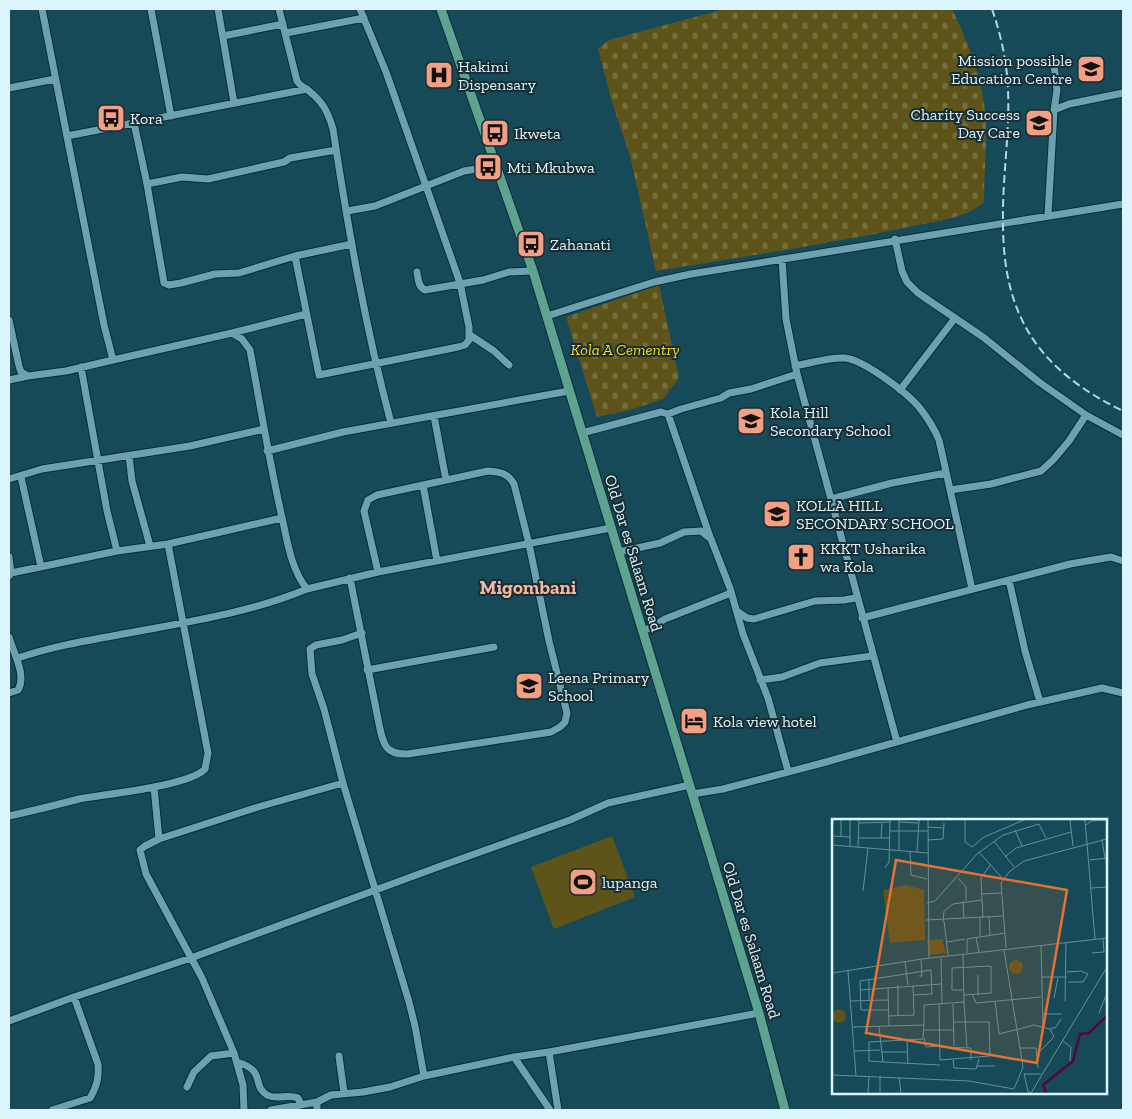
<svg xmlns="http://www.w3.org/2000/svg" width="1132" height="1119" viewBox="0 0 1132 1119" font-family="'Zilla Slab',serif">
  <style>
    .green { fill: #5e5419 }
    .cemetery { fill: url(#cemetery-stones) }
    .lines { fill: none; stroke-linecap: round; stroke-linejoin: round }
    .minor-casing { stroke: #062e39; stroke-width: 9 }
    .major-casing { stroke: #062e39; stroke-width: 11 }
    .minor { stroke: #6ea1b0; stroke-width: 7 }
    .major { stroke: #5ea290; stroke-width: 9 }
    .rail { stroke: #b6d5de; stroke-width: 2; stroke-dasharray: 8 4; stroke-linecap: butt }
    .labels { text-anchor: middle; stroke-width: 4; stroke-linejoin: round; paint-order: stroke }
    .poi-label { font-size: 16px; fill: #dcf6fe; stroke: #182d33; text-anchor: start }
    .park-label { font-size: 16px; font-style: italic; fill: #f9dc15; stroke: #182d33 }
    .street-label { font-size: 16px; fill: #dcf6fe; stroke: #182d33 }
    .quarter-label { font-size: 19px; font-weight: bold; fill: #f5b6a0; stroke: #182d33 }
    .inset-river { fill: none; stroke: #520741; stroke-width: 2.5 }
    .inset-road { fill: none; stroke: #658f9a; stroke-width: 1 }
    .view { fill: #e67130; fill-opacity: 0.15; stroke: #e67130; stroke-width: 2.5 }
    .inset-edge { fill: none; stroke: #dcf6fe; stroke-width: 2.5 }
  </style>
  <defs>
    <pattern id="cemetery-stones" width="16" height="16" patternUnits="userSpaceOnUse" patternTransform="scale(1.25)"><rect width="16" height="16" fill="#5e5419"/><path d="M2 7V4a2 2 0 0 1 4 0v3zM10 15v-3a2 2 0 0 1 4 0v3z" fill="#746d3c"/></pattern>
  </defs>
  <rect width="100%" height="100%" fill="#164a58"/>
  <path class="green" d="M612,836L635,897L554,929L531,867Z"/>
  <path class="cemetery" d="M725,9H952C964,34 975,60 981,88C990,122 984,166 984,202C964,220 933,221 908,227C825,245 740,257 656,271L630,156L612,102L598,49L609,40Z
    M659,285L679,378L663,399L630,410L597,417L566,317Z"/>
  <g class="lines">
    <defs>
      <path id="minor" d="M42,9L104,325L113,360L232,333L242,339L250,350C260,404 269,459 281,513C287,538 290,568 307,589L378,572L611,528
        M151,9L171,116
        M218,9L234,103
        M279,9L297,81C300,86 304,87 309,91C323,102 328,112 333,129C348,228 365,326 391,423
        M286,33L364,18
        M223,36L283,24
        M1053,56L1057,90L1054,110
        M9,88L55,79
        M134,123L147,184L164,283L169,285L181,283L215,274L239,273L295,256L352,244
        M67,136L307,89
        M147,184L182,177L208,179L284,162L290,158L336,150
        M347,211L375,206L464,171L496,166
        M1048,215L1054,110L1069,104L1123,93
        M895,239L902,271L907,282L918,293L983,337L1039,382L1086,415L1123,435
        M295,256L319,375L458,347L465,345L469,340V327L460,283L386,72L360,9
        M782,259L786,319L797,374L897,742
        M417,272C418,278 418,287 425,290L483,280L509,272L533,271
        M547,316L654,282L691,274L1123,204
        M9,320L19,366L21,372L28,376L66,371L113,360
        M232,333L306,314
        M470,335L494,351L509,365
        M795,366C811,363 829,357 845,358C864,360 906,392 919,407C927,417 934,428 939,440L972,589
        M81,367L107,511L117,551
        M9,380L28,376
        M900,390L955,318
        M668,414L710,537
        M434,416L446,480
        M582,433L661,412L668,414L681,409L721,398L729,393L751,389L797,374
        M267,451L343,432L569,391
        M129,456L132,481L150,546
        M21,477L41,567
        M9,479L42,469L190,446L264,429
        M423,485L437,561
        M950,490L991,484L1041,471L1053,460L1069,441L1086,415
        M831,499L892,483L946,473
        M619,552L660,543L684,532L701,531L711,539L730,588L743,634L768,698L788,771
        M9,557L11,573
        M9,576L11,573L117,551L168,544L282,518
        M350,578L379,724C383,744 385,755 408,754L551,732L560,727L565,722L567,713L549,641L529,544L514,484C508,473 500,472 488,471L377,495L368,500L364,511L378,572
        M1009,580L1025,651L1040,702
        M738,612L747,618L754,619L815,601L844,600L856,598
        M862,618L1070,564L1111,557L1123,561
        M642,631L650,628L665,619L731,593
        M362,633L342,640L316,645L310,649L312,674L324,709L343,783L409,1002L415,1026L424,1076
        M9,637C13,652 27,675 18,690L9,693
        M18,658C50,647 84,641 118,635C181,623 247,614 307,589
        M367,670L494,647
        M760,680L782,677L820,663L872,656
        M154,787L159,839
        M692,794L723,789L826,762L1027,705L1102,688L1123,693
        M9,816C32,811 56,805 79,799C106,794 189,786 205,769L208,753L168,544
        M9,1021L74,997L191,958L438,867L570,820L608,803L690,785
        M549,1052L558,1110
        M339,1056L344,1093
        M514,1057L550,1110
        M237,1062C267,1071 251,1085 267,1095C276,1100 288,1094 298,1098L301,1105
        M187,1087L194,1072L211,1056L234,1053
        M317,1102V1110
        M52,1110L90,1098C97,1086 99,1078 98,1064L74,997
        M244,1110L243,1085L234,1053L202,978L146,874L140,850L145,846L159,839L258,807L343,783
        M271,1110L317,1102L331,1095L363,1092L390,1087L424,1076L514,1057L549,1052L759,1013"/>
      <path id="major" d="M441,9L533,271L759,1013L785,1110"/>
    </defs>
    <use href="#minor" class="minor-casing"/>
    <use href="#major" class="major-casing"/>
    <use href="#minor" class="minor"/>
    <use href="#major" class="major"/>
    <path class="rail" d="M992,9C1001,35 1007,62 1008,90C1010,134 1002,179 1003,223C1003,317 1039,370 1123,411"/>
  </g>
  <defs>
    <symbol id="school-square" viewBox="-11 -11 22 22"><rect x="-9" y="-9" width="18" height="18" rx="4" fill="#f39f83" stroke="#182d33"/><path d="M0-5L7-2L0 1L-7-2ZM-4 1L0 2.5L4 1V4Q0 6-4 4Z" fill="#111"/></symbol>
    <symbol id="hospital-square" viewBox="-11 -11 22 22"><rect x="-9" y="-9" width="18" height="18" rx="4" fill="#f39f83" stroke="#182d33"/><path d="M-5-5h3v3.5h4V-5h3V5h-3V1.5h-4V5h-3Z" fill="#111"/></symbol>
    <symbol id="bus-square" viewBox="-11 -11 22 22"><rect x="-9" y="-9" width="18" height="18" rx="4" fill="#f39f83" stroke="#182d33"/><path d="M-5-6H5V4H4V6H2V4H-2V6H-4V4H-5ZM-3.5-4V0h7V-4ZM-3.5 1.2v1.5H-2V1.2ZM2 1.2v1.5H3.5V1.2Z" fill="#111"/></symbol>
    <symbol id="church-square" viewBox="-11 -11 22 22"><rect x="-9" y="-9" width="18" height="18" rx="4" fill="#f39f83" stroke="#182d33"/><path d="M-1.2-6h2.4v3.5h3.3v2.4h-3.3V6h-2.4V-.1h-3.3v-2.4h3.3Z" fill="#111"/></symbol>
    <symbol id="hotel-square" viewBox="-11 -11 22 22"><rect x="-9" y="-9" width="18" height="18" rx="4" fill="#f39f83" stroke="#182d33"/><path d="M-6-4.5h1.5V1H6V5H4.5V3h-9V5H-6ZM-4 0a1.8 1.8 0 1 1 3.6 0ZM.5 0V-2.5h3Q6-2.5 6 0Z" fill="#111"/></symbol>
    <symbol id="stadium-square" viewBox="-11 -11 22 22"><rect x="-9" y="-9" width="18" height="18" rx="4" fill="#f39f83" stroke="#182d33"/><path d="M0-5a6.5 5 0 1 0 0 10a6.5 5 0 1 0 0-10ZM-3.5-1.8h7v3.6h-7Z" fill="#111"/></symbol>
  </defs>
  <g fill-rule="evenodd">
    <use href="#school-square" x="1075" y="53" width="32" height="32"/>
    <use href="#hospital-square" x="423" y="59" width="32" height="32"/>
    <use href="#bus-square" x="95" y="102" width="32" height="32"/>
    <use href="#school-square" x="1023" y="107" width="32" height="32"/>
    <use href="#bus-square" x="479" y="117" width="32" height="32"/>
    <use href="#bus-square" x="472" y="151" width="32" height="32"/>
    <use href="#bus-square" x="515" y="228" width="32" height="32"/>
    <use href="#school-square" x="735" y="405" width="32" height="32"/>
    <use href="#school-square" x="761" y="498" width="32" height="32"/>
    <use href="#church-square" x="785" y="541" width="32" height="32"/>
    <use href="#school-square" x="513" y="670" width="32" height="32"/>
    <use href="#hotel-square" x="678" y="705" width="32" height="32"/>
    <use href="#stadium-square" x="567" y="866" width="32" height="32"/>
  </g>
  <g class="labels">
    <g class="poi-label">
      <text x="1072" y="66" text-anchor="end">Mission possible<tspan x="1072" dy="18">Education Centre</tspan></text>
      <text x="458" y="72">Hakimi<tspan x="458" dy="18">Dispensary</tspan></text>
      <text x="1020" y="120" text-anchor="end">Charity Success<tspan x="1020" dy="18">Day Care</tspan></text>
      <text x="130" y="124">Kora</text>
      <text x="514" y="139">Ikweta</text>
      <text x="507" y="173">Mti Mkubwa</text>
      <text x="550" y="250">Zahanati</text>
      <text x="770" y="418">Kola Hill<tspan x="770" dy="18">Secondary School</tspan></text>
      <text x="796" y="511">KOLLA HILL<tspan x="796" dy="18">SECONDARY SCHOOL</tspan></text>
      <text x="820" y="554">KKKT Usharika<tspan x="820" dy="18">wa Kola</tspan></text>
      <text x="548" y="683">Leena Primary<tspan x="548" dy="18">School</tspan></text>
      <text x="713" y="727">Kola view hotel</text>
      <text x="602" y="888">lupanga</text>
    </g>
    <g class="park-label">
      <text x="625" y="355">Kola A Cementry</text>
    </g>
    <g class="street-label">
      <text transform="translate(634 553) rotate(73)" y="6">Old Dar es Salaam Road</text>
      <text transform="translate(752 940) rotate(73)" y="6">Old Dar es Salaam Road</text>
    </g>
    <g class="quarter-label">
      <text x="528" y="594">Migombani</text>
    </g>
  </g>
  <g transform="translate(832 819)">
    <rect width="275" height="275" fill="#164a58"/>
    <path d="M177 148a7 7 0 1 1 14 0a7 7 0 1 1-14 0ZM0 197a7 7 0 1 1 14 0a7 7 0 1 1-14 0Z" fill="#5e5419"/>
    <path d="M74,66L92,71L93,121L58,124L51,71ZM110,120L114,134L97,136L95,121Z" fill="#5e5419"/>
    <path class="inset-river" d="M214,274L211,266L241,242L248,215L257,214L275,197"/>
    <path class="inset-road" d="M96,1L97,139M133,1V23L140,28L152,18L192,1M238,1L241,27M253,1L263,120M67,3L87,4M27,4L58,3M254,6L259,2L275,1M96,8L111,9M183,11L190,27M58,12H96M0,17L18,18M0,17L1,1M9,17V1M26,19H58M49,19L50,4M270,20L273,40M96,21L111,20L112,4M162,22L182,48M0,26L96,34M18,27V1M26,28L27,1M67,31V1M78,32L79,56L95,60M85,33L87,1M147,33L171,60M173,38L184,29L239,13M274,39L275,55M258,41L275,39M53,49L57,43L58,1M126,59L134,68V82M259,69L275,68M31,72L36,29M150,75L169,74M131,82L132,100M95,84L103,82L145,35L171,16L207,5L214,19M157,98L158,116M151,99L149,59L159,45M94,101L171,97M111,102L112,92L121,85L150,81M112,102L116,136M148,117V99M144,118L147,133M115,123L133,120M209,126L211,206M174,129L169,64L177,53L192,42L275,20M135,134V120L173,114M260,134L272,133L271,120M109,139L110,185M73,143L76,166M16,152L24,257M235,153L249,152L256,155L251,163H236M0,154L90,140L275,119M146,156V176M87,157H90L89,141M209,158H235M37,160V181M66,166V196M56,169L57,207M28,171L109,165M131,171H120V149L159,147V174L132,176M140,175L144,184L209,178M222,179L226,159M19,182L56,181M163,182L167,215L202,206L218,210L222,218L208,232M233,182L234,124M132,183L135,229M107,185L108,241M121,185L122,227M56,191H29L28,162L99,151L100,175L81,176M267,194L275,174M210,195H230M56,197L82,196L81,167M21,208L92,206V186L132,183L131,136M47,208L51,243L108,246M218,210L224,208L229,200M92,211H121M92,219L94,228L107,227M75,222L76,245M231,222L239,228L238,242M108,228L139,229V241M188,229H204L206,249M23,232L48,231M49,233H76M108,241L158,237L157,203H121M121,241L122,249L144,250L147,240M51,243L37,242V223L91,220L92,206M145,247H163M192,254L196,273L199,274L275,148M192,255H209M0,256L137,262L182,270L191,248L172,131M67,258L69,274M36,274L37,257M48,274V257"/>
    <path class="view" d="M64,41L235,71L205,244L34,214Z"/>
    <rect width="275" height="275" class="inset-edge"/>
  </g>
  <rect width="1132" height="1119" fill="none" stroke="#dcf6fe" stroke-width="20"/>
</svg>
